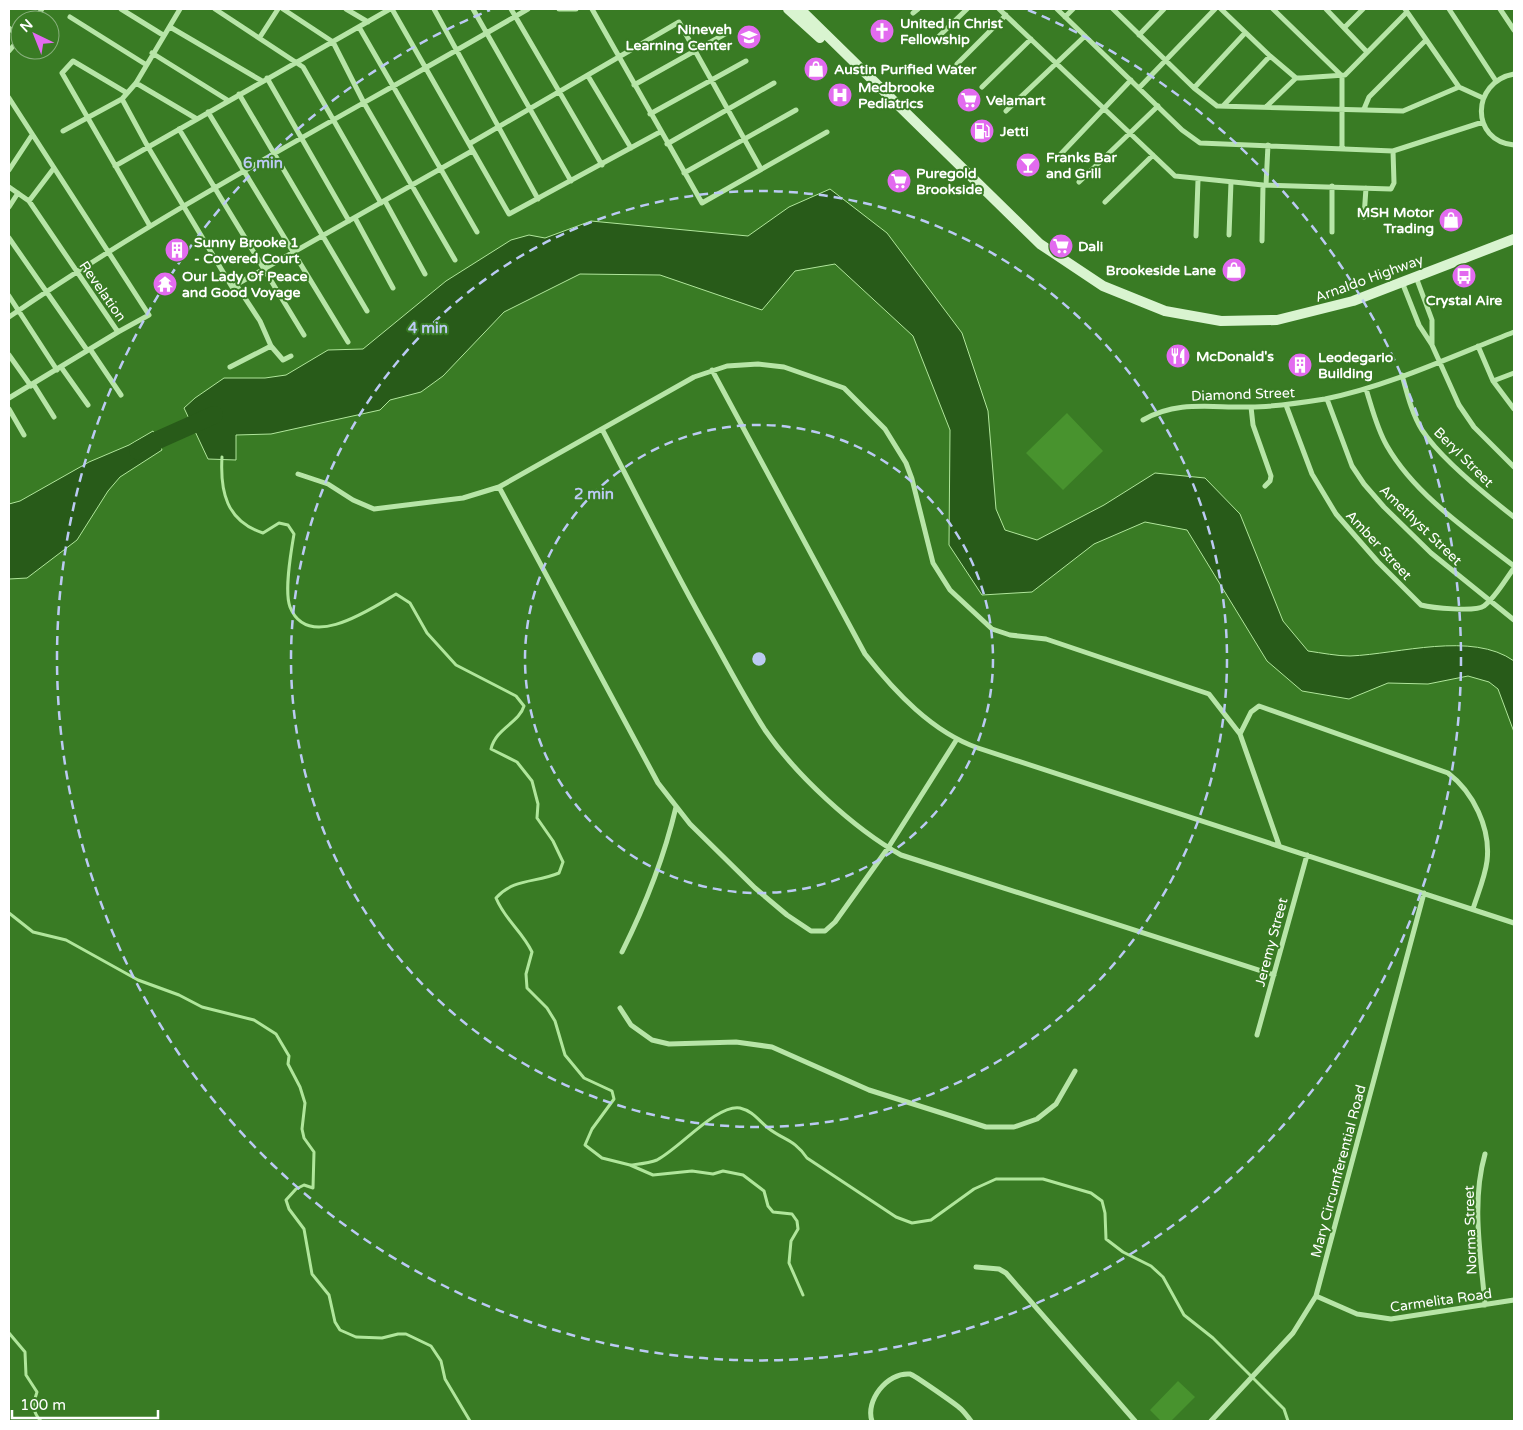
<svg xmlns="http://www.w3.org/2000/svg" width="1523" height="1430" viewBox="0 0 1523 1430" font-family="'Varela Round',sans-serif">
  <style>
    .green { fill: #48932e }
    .water { fill: #285b19; stroke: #b0e69b }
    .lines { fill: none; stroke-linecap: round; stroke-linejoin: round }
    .stream { stroke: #b0e69b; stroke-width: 3 }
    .river { stroke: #285b19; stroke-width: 18 }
    .minor { stroke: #b7e5a7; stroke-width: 5 }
    .secondary { stroke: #d9f4d0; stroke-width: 10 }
    .ring { fill: none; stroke: #bbcaf3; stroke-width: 2.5; stroke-dasharray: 9 6 }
    .labels { text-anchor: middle; stroke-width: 4; stroke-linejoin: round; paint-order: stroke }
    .poi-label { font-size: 14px; font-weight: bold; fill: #fff; stroke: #397b24; text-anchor: start }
    .street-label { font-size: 14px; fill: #fff; stroke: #397b24 }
    .centre { fill: #bbcaf3; stroke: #397b24; stroke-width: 2.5 }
    .ring-label { font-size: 15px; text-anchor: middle; font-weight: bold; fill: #bbcaf3; stroke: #397b24; stroke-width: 4; stroke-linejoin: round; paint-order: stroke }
  </style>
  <rect width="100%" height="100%" fill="#397b24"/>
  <path class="green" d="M1067,413L1103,451L1063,490L1026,453Z
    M1178,1381L1195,1397L1171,1421H1161L1150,1410Z"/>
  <path class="water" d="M830,189L887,233L962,333L988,411L996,509L1005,530L1037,540L1104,505L1155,473L1205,478L1240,514L1283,621L1308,651C1322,653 1337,656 1350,656C1399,654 1472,631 1514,661V732L1498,689L1489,682L1468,676L1428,684L1388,683L1349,699L1302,691L1267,661L1187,530L1145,522L1094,544L1032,592L982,595L949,545L950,430L913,336L835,264L795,271L762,310L660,275L580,274L504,312L443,376L421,392L390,400L380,410L271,434L236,435V460L208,459L184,408L195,398L224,378H265L286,375L328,350L363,349L446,281L511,240L529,235L545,238L591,221L748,236L789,207Z
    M153,431L162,450L120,477L108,491L77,540L27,578L9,579V504L20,501L89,462L129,445Z"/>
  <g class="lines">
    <path class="stream" d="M222,457C220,491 226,521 263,533L279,523L288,525L294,534C291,552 284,591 290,607C308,652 371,609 396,594L410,603L427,633L456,665L516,696L524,706C519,723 496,728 491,749L517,762L532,781L538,804L537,818L553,841L563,862L559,873C536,883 514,878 496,898C505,920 522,931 532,952L526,974L527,988L547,1008L555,1021L565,1055L584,1078L612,1091L614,1099L592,1129L585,1145L602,1158L630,1165L653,1175L692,1171L713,1174L723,1171L743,1175L764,1191L768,1206L773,1212L792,1214L797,1221L798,1229L791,1241L789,1263L803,1295
      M9,913L33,932L66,940L138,980L179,995L202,1007L254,1020L276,1034L289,1056L288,1064L300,1087L305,1103L302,1129L304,1138L314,1152L313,1188L304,1185L296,1189L286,1200L289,1209L304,1229L312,1274L329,1295L335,1322L340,1330L356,1337L382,1338L398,1334H406L431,1346L441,1361L445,1379L470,1421
      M631,1165C639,1164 650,1163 657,1160C680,1148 717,1104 740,1108C753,1111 759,1121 768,1128C785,1141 794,1139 807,1158L896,1217L912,1223L931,1220L974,1189L996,1179H1043L1091,1193L1102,1201L1105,1213L1106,1239L1123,1252L1151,1266L1163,1277L1184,1315L1213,1338L1284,1409L1288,1421
      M9,1333L25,1352L26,1375L37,1392C33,1404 32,1412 41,1421"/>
    <path class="river" d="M138,451L158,440L214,415"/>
    <path class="minor" d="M121,9L163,35
      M180,9L136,83L122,99L148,147L232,287L472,151
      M215,9L303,67L381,203
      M283,9L333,42L364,103L455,260
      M346,9L368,22
      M392,9L509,214L660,132
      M434,9L538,199
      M473,9L571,181
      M511,9L602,165
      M559,9H576
      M592,9L702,203L827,132
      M999,9L1175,176L1263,185L1391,189L1394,183L1393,151
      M1057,9L1182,130L1200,143L1393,151L1483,122
      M1113,9L1194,88L1217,106L1403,111L1459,87L1483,98
      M1221,9L1270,56L1296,78H1301L1345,75L1407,12
      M1273,9L1342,76V147
      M1326,9L1367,52
      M1405,9L1459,87
      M1449,9L1496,81
      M1500,9L1514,30
      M913,13L918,9
      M70,17L145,64
      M1065,17L1073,9
      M35,20L42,9
      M170,27L262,81
      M359,27L477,232
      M1345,27L1363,9
      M9,28L20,38
      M1139,35L1164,9
      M260,37L278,9
      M933,42L967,9
      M9,51L20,38
      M152,53L229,101
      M957,64L1006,15
      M1514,74C1471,82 1470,141 1514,145
      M588,76L631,148
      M267,78L349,221
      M136,83L197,119
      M634,85L725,34
      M982,87L1031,39
      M1139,88L1215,9
      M1194,88L1245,33
      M127,93L73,61L62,73L150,226
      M239,94L367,311
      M9,98L149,315L118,332
      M1223,106L1270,56
      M1266,107L1296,78
      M1364,109L1369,97L1426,40
      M1006,111L1085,36
      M208,112L348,342
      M650,114L746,61
      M179,129L304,335
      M63,131L122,99
      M469,144L679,22L761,169
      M667,144L774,83
      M1057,158L1131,80
      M115,166L390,9
      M9,170L32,135
      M684,173L796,110
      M1079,182L1158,106
      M1266,185L1268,145
      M9,187L29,201L118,332L9,398
      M29,201L54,168
      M385,201L425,274
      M1105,202L1153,155
      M9,207L18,193
      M1364,217L1366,188
      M355,218L393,288
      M1332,232V186
      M1229,235L1231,182
      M1196,236L1198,180
      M9,238L87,350
      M1262,241L1263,185
      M1416,277L1432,320V344
      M1402,282L1419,325L1432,345L1459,405L1474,427L1514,467
      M9,296L57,370
      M9,317C175,203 354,111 528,9
      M271,346L283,360L291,356
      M1478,346L1493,381L1514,409
      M90,349L121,395
      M9,355L31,386
      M61,367L88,405
      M230,367L271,346L260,321L237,286
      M712,370L865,654C895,692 932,732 978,748L1514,923
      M1402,375C1407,393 1412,414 1422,430C1440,458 1487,496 1514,517
      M1493,381L1514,373
      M34,385L54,417
      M1366,389C1372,408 1377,429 1387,446C1415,495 1470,532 1514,566
      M1327,399L1352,466L1364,484L1384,507L1431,553L1514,620
      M1286,405L1312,474L1336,514L1378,562L1421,605C1432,608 1476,612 1484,606C1496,597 1505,580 1514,568
      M1251,407L1253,425L1271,476L1270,481L1265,486
      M9,409L24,435
      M1143,420C1178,400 1211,408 1250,407C1275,407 1300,403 1325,399C1387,387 1455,355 1514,332
      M602,429C638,498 672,567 710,634C728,666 745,699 765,730C796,775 853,828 901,855L1274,975
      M298,474L328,484L353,500L374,509L463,498L499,487L694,377L727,366L758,364L784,367L844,388L885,429L906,463L912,479L933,563L950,590L992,629L1010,635L1046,639L1209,694L1240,734L1279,845
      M499,487L658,783L690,824L755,888L787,915L811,931H825L835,922L888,848L957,739
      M1240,734L1251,712L1259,706L1448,773C1473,792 1491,828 1487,861C1485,877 1478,893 1473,909
      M622,952C645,906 664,858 676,807
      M620,1008L631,1025L652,1040L669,1044L736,1042L772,1047L869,1090L986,1127H1014L1037,1119L1056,1104L1075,1071
      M1257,1035L1307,855
      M1485,1154C1471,1203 1481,1256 1485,1305
      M976,1267L999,1269L1006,1273L1135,1421
      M1316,1296L1357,1314L1391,1319L1514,1300
      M872,1421C865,1401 887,1372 910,1374C914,1375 957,1405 961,1409C965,1413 968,1417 971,1421
      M1211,1421L1293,1333L1316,1296L1424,893"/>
    <path class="secondary" d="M788,9L820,38
      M800,9L1040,244L1103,286L1165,311L1221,321L1277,320L1353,301L1514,239"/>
  </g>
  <g class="ring">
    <circle cx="759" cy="659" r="234"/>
    <circle cx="759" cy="659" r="468"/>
    <path d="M1028 10A702 702 0 1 1 490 10"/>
  </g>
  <defs>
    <symbol id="church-disc" viewBox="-11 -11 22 22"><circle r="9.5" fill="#e26bef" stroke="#397b24"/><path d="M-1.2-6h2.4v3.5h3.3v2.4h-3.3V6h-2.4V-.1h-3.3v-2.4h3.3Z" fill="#fff"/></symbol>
    <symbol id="school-disc" viewBox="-11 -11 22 22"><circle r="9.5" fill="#e26bef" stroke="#397b24"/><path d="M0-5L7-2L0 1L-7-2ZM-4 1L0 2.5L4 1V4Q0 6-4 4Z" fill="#fff"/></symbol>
    <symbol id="shop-disc" viewBox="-11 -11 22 22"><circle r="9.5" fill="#e26bef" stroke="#397b24"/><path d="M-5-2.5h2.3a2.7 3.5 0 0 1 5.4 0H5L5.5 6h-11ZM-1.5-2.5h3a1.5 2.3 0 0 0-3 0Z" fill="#fff"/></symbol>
    <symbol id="hospital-disc" viewBox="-11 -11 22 22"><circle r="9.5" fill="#e26bef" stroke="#397b24"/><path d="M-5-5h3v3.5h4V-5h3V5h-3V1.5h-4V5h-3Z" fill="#fff"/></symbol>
    <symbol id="supermarket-disc" viewBox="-11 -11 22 22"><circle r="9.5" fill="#e26bef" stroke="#397b24"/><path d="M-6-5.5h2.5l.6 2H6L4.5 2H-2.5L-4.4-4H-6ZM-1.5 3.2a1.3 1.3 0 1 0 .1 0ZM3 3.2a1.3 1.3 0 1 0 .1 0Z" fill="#fff"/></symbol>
    <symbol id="fuel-disc" viewBox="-11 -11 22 22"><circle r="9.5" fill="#e26bef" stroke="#397b24"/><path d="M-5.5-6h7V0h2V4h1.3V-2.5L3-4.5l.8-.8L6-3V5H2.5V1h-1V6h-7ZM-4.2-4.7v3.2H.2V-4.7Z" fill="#fff"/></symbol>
    <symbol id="bar-disc" viewBox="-11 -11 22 22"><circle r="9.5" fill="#e26bef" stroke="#397b24"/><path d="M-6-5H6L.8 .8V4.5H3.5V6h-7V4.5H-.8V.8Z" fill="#fff"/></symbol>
    <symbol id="building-disc" viewBox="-11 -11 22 22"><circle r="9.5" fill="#e26bef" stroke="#397b24"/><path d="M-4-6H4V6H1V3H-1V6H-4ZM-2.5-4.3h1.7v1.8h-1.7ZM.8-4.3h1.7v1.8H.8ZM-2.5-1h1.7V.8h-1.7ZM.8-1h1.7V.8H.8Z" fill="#fff"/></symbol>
    <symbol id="bus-disc" viewBox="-11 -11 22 22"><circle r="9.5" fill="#e26bef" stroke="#397b24"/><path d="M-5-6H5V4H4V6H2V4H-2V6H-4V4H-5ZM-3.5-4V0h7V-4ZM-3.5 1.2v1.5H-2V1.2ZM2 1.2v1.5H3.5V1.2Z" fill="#fff"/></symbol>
    <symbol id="temple-disc" viewBox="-11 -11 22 22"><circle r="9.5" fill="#e26bef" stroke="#397b24"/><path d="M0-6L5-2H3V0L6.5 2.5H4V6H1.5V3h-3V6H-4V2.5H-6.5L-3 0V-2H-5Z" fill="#fff"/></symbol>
    <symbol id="restaurant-disc" viewBox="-11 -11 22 22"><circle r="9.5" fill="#e26bef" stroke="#397b24"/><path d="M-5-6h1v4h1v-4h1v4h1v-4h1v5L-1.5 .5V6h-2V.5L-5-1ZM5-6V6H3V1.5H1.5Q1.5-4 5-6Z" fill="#fff"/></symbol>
  </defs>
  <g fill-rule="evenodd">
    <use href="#church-disc" x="868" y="17" width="28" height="28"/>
    <use href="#school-disc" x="735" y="23" width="28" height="28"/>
    <use href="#shop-disc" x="802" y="55" width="28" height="28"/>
    <use href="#hospital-disc" x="826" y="81" width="28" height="28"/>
    <use href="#supermarket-disc" x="955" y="86" width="28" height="28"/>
    <use href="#fuel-disc" x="968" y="117" width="28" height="28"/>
    <use href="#bar-disc" x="1014" y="151" width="28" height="28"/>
    <use href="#supermarket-disc" x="885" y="167" width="28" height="28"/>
    <use href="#shop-disc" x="1437" y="206" width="28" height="28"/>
    <use href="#supermarket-disc" x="1047" y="232" width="28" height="28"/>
    <use href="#building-disc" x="163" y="236" width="28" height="28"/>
    <use href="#shop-disc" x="1220" y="256" width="28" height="28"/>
    <use href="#bus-disc" x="1450" y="262" width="28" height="28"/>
    <use href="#temple-disc" x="151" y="270" width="28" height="28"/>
    <use href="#restaurant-disc" x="1164" y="342" width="28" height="28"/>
    <use href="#building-disc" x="1286" y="351" width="28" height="28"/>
  </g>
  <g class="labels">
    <g class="poi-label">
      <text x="900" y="28">United in Christ<tspan x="900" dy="16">Fellowship</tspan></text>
      <text x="732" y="34" text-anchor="end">Nineveh<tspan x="732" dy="16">Learning Center</tspan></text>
      <text x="834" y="74">Austin Purified Water</text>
      <text x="858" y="92">Medbrooke<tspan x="858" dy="16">Pediatrics</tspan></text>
      <text x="986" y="105">Velamart</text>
      <text x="1000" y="136">Jetti</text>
      <text x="1046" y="162">Franks Bar<tspan x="1046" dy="16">and Grill</tspan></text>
      <text x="916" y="178">Puregold<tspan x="916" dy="16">Brookside</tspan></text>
      <text x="1434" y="217" text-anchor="end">MSH Motor<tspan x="1434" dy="16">Trading</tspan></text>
      <text x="194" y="247">Sunny Brooke 1<tspan x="194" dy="16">- Covered Court</tspan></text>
      <text x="1078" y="251">Dali</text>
      <text x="1216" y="275" text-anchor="end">Brookeside Lane</text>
      <text x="182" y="281">Our Lady Of Peace<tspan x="182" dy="16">and Good Voyage</tspan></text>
      <text x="1464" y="305" text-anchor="middle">Crystal Aire</text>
      <text x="1196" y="361">McDonald's</text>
      <text x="1318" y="362">Leodegario<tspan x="1318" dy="16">Building</tspan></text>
    </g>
    <g class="street-label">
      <text transform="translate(1369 278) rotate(-20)" y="5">Arnaldo Highway</text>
      <text transform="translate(103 291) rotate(55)" y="5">Revelation</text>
      <text transform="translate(1243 394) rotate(-2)" y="5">Diamond Street</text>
      <text transform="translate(1464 457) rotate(45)" y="5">Beryl Street</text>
      <text transform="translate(1421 525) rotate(44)" y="5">Amethyst Street</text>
      <text transform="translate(1379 545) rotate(47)" y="5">Amber Street</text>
      <text transform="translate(1271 942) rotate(-75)" y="5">Jeremy Street</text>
      <text transform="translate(1338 1171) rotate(-75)" y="5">Mary Circumferential Road</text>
      <text transform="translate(1470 1230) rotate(-92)" y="5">Norma Street</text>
      <text transform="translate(1441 1300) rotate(-8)" y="5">Carmelita Road</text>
    </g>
  </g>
  <circle cx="759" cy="659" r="8" class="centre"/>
  <g class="ring-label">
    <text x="263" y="168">6 min</text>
    <text x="428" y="333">4 min</text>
    <text x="594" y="499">2 min</text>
  </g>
  <rect width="1523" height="1430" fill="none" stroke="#ffffff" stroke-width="20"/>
  <g transform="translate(35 35) rotate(317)"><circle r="24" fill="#397b24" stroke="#88b07c"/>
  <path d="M0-4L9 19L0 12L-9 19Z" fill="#e26bef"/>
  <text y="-8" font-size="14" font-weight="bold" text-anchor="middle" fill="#ffffff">N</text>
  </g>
  <path d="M12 1410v8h146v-8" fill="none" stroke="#ffffff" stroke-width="2.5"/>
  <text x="20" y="1410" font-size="15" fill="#ffffff" stroke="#397b24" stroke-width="4" paint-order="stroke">100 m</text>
</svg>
